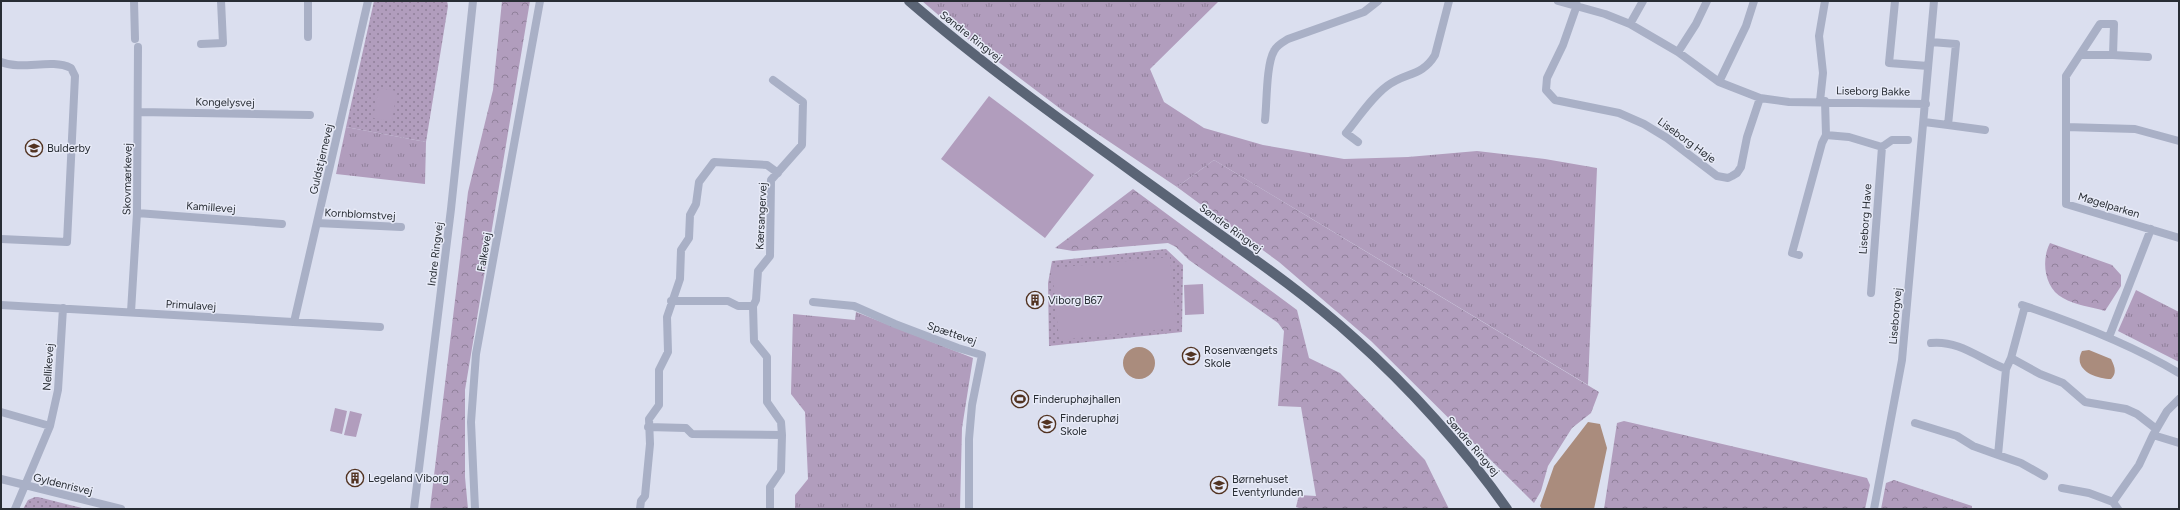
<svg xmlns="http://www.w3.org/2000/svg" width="2180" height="510" viewBox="0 0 2180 510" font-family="Figtree,sans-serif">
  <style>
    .grass { fill: url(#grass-tufts) }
    .forest { fill: url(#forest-crowns) }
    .park { fill: url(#park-dots) }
    .pitch { fill: #b19dbd }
    .water { fill: #aa8c7d }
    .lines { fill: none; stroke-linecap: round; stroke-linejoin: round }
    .minor { stroke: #a9b0c6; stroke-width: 8 }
    .major { stroke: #5a6475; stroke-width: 10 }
    .labels { text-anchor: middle; stroke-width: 3; stroke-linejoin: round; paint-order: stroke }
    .street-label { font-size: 11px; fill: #282d34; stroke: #e7eaf7 }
    .poi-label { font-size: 11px; fill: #282d34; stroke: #e7eaf7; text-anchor: start }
  </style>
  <defs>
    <pattern id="grass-tufts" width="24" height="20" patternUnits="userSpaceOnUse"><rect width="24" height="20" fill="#b19dbd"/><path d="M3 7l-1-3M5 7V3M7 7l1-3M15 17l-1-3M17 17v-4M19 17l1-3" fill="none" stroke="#90809a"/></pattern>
    <pattern id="forest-crowns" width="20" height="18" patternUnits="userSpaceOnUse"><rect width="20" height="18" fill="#b19dbd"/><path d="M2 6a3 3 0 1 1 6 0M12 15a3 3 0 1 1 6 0" fill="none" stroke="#90809a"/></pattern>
    <pattern id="park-dots" width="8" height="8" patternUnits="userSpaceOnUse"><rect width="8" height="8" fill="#b19dbd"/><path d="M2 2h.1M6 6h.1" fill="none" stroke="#90809a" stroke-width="1.8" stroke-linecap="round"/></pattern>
  </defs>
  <rect width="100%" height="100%" fill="#dbdfef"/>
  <path class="grass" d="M922,1H1219L1150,69L1164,102L1204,128L1263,145L1344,159L1408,157L1477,151L1545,159L1597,168L1588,385L1214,160L1177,187L1062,110L956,30Z
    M346,127L426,142L425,184L336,174Z
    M2136,290L2179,312V362L2118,331Z
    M856,312L973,358L962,428L960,509H795V495L808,479L805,412L791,394L793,314L855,320Z"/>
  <path class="forest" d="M502,1H530L465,390V477L468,509H430L468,192L493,90Z
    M1214,160L1599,392L1591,413L1572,428L1548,466L1541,491L1534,503L1371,341L1279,262L1177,187Z
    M1133,189L1297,310L1309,358L1340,373L1425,460L1449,509H1302L1296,507L1299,495L1316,496L1301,407L1278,406L1284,331L1278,323L1189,260L1176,247L1168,243L1073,251L1055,248Z
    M2050,243L2112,265L2121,275V286L2105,311C2092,307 2075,305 2063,298C2044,288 2041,260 2050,243Z
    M1624,421L1867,478L1870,485L1865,509H1604L1617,423Z
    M1894,480L1972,506V509H1881L1886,483Z"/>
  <path class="park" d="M374,1H447L448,6L426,142L346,127Z
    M1166,249L1183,265L1182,332L1049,346L1048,283L1052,261Z
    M35,497H38L86,509H23L28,500Z"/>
  <path class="pitch" d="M379,88L397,91L392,121L373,118Z
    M989,96L1094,175L1045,238L941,159Z
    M1170,257L1177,328L1059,340L1052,268Z
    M1203,284L1204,314L1185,315L1184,285Z
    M335,408L347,411L342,434L330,431Z
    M350,411L362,414L356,437L344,435Z"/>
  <path class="water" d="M1123 363a16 16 0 1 1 32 0a16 16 0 1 1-32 0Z
    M2089,350L2111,359C2115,367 2117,373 2111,379C2096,379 2072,370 2082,351Z
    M1588,422L1600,424L1607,448L1594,509H1542L1540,506L1554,466Z"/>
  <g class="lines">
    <path class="minor" d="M134,1L135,39
      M308,1V37
      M1558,1L1605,14L1630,24L1678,52L1719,82L1760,98L1789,102L1926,104
      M1895,1L1889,63L1928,66
      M1577,5L1563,45L1547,78L1546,90L1555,100L1619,113L1644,124L1667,138L1717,176L1728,178L1732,176L1737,173L1741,167L1747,137L1760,98
      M1630,24L1643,1
      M201,44L223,43L221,1
      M1678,52L1696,24L1707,1
      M2081,55H2113L2114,24H2100L2066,76V204L2179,238
      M2113,55L2148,57
      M1,62C23,71 50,58 71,68L75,76L67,242L1,239
      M1719,82L1746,26L1754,1
      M1820,101L1823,73L1819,36L1825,1
      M139,112L310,115
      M1265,120C1267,103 1266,65 1274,51C1276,46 1283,42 1288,39L1364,12L1378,1
      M1924,122L1948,125L1956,44L1931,42
      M1948,125L1985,130
      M2066,127L2135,129L2179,141
      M1826,135L1849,137L1882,147L1892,140H1908
      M1358,142L1346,133C1359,117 1371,98 1387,86C1405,72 1422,77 1435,55L1449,1
      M137,213L282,224
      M317,223L401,227
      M1799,255L1792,253L1822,143L1826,135L1825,101
      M1871,293L1882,147
      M671,301H728L738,306H753
      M813,302L854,306L895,324L958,348L982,355L972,405L969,439V509
      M1,305L380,327
      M2022,305C2076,323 2130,344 2179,373
      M2025,306L2011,358L2040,374L2063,383L2085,402L2126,409L2137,414L2155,428
      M131,312L137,213L138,47
      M294,322L368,1
      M2109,337L2151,229
      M1931,343C1960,340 1981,360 2006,369L2011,358
      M2179,399L2167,411L2153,435L2179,443
      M1,412L50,426
      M1915,423L1957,436L1973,446L1998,455L2006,369
      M648,427L686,428L692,434L782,435
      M1998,455L2021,463L2044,476
      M1,479L121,509
      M2062,488L2089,493L2113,502L2118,509
      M2113,502L2139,465L2153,435
      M15,509L50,426L58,390L63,308
      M414,509L451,209L473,1
      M475,509L471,422L476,354L540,1
      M640,509L641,501L645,496L650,444L649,419L659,405V370L668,352L667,317L680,279L681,250L689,238L690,215L696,204L699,182L714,162L767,165L778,173
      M770,509V487L781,471L782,435L781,422L767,402V357L754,341L753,306L756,300L758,271L770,256L771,180L802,145L803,102L773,80
      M1874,509L1902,360L1934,1"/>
    <path class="major" d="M909,1C997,77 1093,143 1187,211C1244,252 1302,291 1354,338C1408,386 1466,450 1507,509"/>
  </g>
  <defs>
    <symbol id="school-ring" viewBox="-11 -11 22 22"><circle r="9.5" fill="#e7eaf7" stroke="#523321" stroke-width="1.5"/><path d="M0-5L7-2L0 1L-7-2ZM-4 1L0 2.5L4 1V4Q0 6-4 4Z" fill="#523321"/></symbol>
    <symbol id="building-ring" viewBox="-11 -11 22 22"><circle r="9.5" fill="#e7eaf7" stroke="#523321" stroke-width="1.5"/><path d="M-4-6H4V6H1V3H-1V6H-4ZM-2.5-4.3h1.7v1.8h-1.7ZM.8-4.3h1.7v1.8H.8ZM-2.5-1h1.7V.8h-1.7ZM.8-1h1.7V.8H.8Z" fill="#523321"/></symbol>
    <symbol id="stadium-ring" viewBox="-11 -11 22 22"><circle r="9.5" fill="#e7eaf7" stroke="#523321" stroke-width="1.5"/><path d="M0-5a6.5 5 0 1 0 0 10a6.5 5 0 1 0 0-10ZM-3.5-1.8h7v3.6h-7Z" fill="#523321"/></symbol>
  </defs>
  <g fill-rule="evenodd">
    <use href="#school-ring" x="24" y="138" width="20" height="20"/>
    <use href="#building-ring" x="1025" y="290" width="20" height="20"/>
    <use href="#school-ring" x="1181" y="346" width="20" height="20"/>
    <use href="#stadium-ring" x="1010" y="389" width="20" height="20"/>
    <use href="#school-ring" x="1037" y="414" width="20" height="20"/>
    <use href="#building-ring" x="345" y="468" width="20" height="20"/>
    <use href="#school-ring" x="1209" y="475" width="20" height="20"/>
  </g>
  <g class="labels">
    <g class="street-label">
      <text transform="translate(971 36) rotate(38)" y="4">Søndre Ringvej</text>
      <text transform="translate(1873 91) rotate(1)" y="4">Liseborg Bakke</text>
      <text transform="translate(225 102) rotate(1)" y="4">Kongelysvej</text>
      <text transform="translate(1687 140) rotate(36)" y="4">Liseborg Høje</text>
      <text transform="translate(321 159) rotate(-77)" y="4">Guldstjernevej</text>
      <text transform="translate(127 179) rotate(-89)" y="4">Skovmærkevej</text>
      <text transform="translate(2109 205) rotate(17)" y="4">Møgelparken</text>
      <text transform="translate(211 207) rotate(4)" y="4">Kamillevej</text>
      <text transform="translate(360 214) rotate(3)" y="4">Kornblomstvej</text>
      <text transform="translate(761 216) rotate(-87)" y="4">Kærsangervej</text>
      <text transform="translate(1865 219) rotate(-86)" y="4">Liseborg Have</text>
      <text transform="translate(1231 228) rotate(36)" y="4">Søndre Ringvej</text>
      <text transform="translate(484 252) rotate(-80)" y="4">Falkevej</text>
      <text transform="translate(435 254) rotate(-83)" y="4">Indre Ringvej</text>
      <text transform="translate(191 305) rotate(3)" y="4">Primulavej</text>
      <text transform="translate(1895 316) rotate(-85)" y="4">Liseborgvej</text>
      <text transform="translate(952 333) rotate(19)" y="4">Spættevej</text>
      <text transform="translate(48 367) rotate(-86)" y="4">Nellikevej</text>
      <text transform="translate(1473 446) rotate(49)" y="4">Søndre Ringvej</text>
      <text transform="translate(63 484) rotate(14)" y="4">Gyldenrisvej</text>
    </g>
    <g class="poi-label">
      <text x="47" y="152">Bulderby</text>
      <text x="1048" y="304">Viborg B67</text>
      <text x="1204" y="354">Rosenvængets<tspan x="1204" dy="13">Skole</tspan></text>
      <text x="1033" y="403">Finderuphøjhallen</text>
      <text x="1060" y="422">Finderuphøj<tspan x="1060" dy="13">Skole</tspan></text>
      <text x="368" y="482">Legeland Viborg</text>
      <text x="1232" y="483">Børnehuset<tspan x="1232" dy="13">Eventyrlunden</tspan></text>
    </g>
  </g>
  <rect width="2180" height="510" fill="none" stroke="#282d34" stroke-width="4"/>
</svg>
